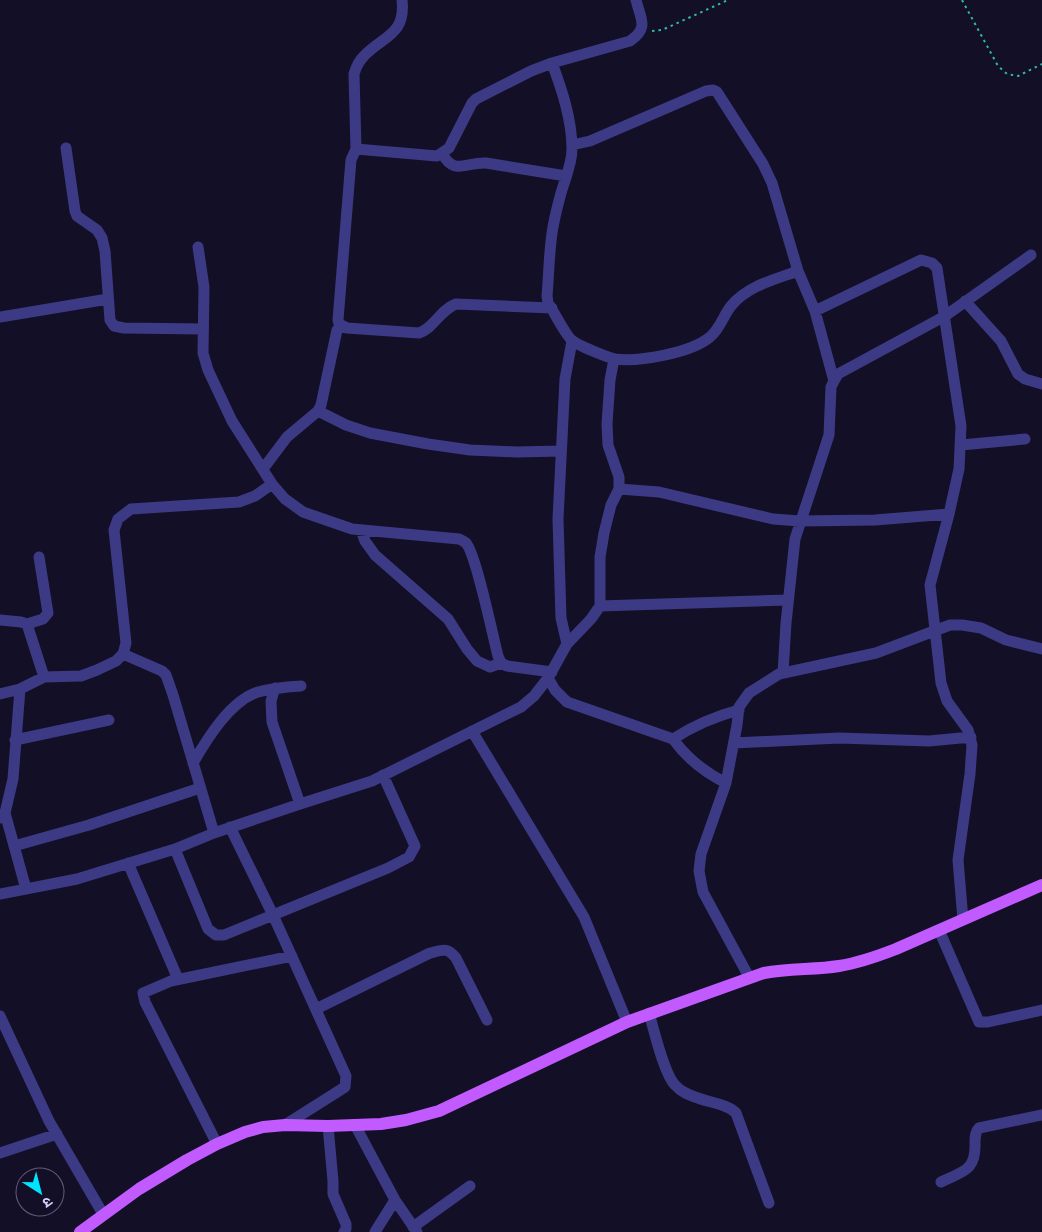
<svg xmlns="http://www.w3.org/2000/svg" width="1042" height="1232" viewBox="0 0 1042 1232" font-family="'IBM Plex Sans','Noto Sans Devanagari',sans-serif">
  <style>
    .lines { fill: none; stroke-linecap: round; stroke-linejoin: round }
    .path { stroke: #2fb8b0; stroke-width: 2; stroke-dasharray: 2.5 4; stroke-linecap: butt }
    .minor { stroke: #3d3a85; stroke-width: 11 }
    .major { stroke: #c25bff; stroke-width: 12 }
  </style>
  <rect width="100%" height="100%" fill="#130f26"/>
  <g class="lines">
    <path class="path" d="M962,0L998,66L1007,74L1018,76L1042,64
      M652,31L662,30L728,0"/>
    <path class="minor" d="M572,145L590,141L706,91L713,90L717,92L763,164L772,183L798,271C776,279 747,286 731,306C723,316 720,329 710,337C691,353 639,362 615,359C609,358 577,345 573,341C566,337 554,311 548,303L547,296C549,273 549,249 553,227C555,216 558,204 561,193C565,179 572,164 572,149C572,120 562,90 552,63L630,41C649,28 641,20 636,0
      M66,148L75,211L77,216L97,230L102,238L105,251L110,320L114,326L124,328L203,329
      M356,149L354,74C356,67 359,61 364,56C383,36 406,35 402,0
      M442,153C454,176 465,162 486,163L566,176
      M198,247L204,287L203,353L208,370L232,421L272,484
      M798,271L815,311L834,381
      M965,301L1001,341L1018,374L1025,379L1042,384
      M552,308L456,304C440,310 434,328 419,333L347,328L339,324L338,320L351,160L356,149L437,156L449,148L472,103L476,99L531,71L552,63
      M815,311L921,260L932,263L937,268L961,426L959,469L949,514L930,585L941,683L947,701L968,730L972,745L970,774L958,860L963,920
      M0,317L108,299
      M318,411L346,425L370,433L428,444L470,450L517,452L561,451
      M961,445L1025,439
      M263,469L287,437L318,411L321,405L337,330L342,326
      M619,489L659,492L773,519L800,521L875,520L949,514
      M361,530L365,541L375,555L448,619L467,649L477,661L490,667L501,663
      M600,606L788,600
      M0,620L21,622L27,624L44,677
      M27,624L43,619L48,613L39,557
      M567,644L561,618L558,519L565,379L572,341
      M123,654L162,671L166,675L173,695L214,833
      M783,673L786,623L795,539L829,435L831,387L834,381L838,374L945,316L1031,255
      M548,678L555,690L567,702L673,739C693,726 716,716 739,710
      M275,688L271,701L272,722L300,804
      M0,694L20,689
      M472,731L584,917L627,1022
      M673,739C686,757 706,773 726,783
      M15,740L109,720
      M734,743L839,738L929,741L971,737
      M193,763C207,739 230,701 258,692C272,688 286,687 301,686
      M5,813L26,889
      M0,818L5,813L13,779L20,689L44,677L81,676L97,670L116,661L123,654L126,643L114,530L118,519L131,509L239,502L255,496L272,484L285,499L303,512L352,529L459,539C461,540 464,541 466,543C476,554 493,637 498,656L501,663L507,666L552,672
      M230,827L273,915L346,1076L345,1087L285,1125
      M14,846L89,825L200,788
      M175,849L208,929L216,935H224L388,868L409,857L415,846L383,775
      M128,863L178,979
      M0,894L77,879L175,849L214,833L300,804L372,781L521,707L534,696L548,678L567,644L591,619L600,606V557L604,533L611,505L619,489V477L608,445L607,424L610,380L614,359
      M939,930L979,1022H988L1042,1010
      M749,977L703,892L699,871L701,854L726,783L737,725L739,707L749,693L779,674L876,653L950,625H962L981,628L1006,640L1042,649
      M316,1009L430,953C443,950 447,947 456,958L487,1020
      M649,1013C654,1030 664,1074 675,1085C681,1092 689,1095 698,1098C711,1103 727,1104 736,1113L769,1203
      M0,1016L49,1121L103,1214
      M355,1125L395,1200L417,1232
      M328,1126L333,1181V1194L346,1224V1229L344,1232
      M217,1144L145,1002L143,993L171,981L292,956
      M0,1153L57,1134
      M941,1182C963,1171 976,1171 975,1143C975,1137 975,1132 979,1128L1042,1115
      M413,1227L470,1186
      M375,1232L395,1200"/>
    <path class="major" d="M80,1232L139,1189L187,1160L217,1144L245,1132L263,1127L285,1125L328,1126L381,1124L406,1120L439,1111L627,1022L764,973C789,968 814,970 839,966C859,963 878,956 896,949L1042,885"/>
  </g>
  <g transform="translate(40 1192) rotate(144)"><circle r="24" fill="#130f26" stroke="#625e7d"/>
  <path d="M0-4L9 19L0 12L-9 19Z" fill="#00e5ff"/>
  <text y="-8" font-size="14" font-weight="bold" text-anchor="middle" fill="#d9d4ff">उ</text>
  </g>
</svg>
